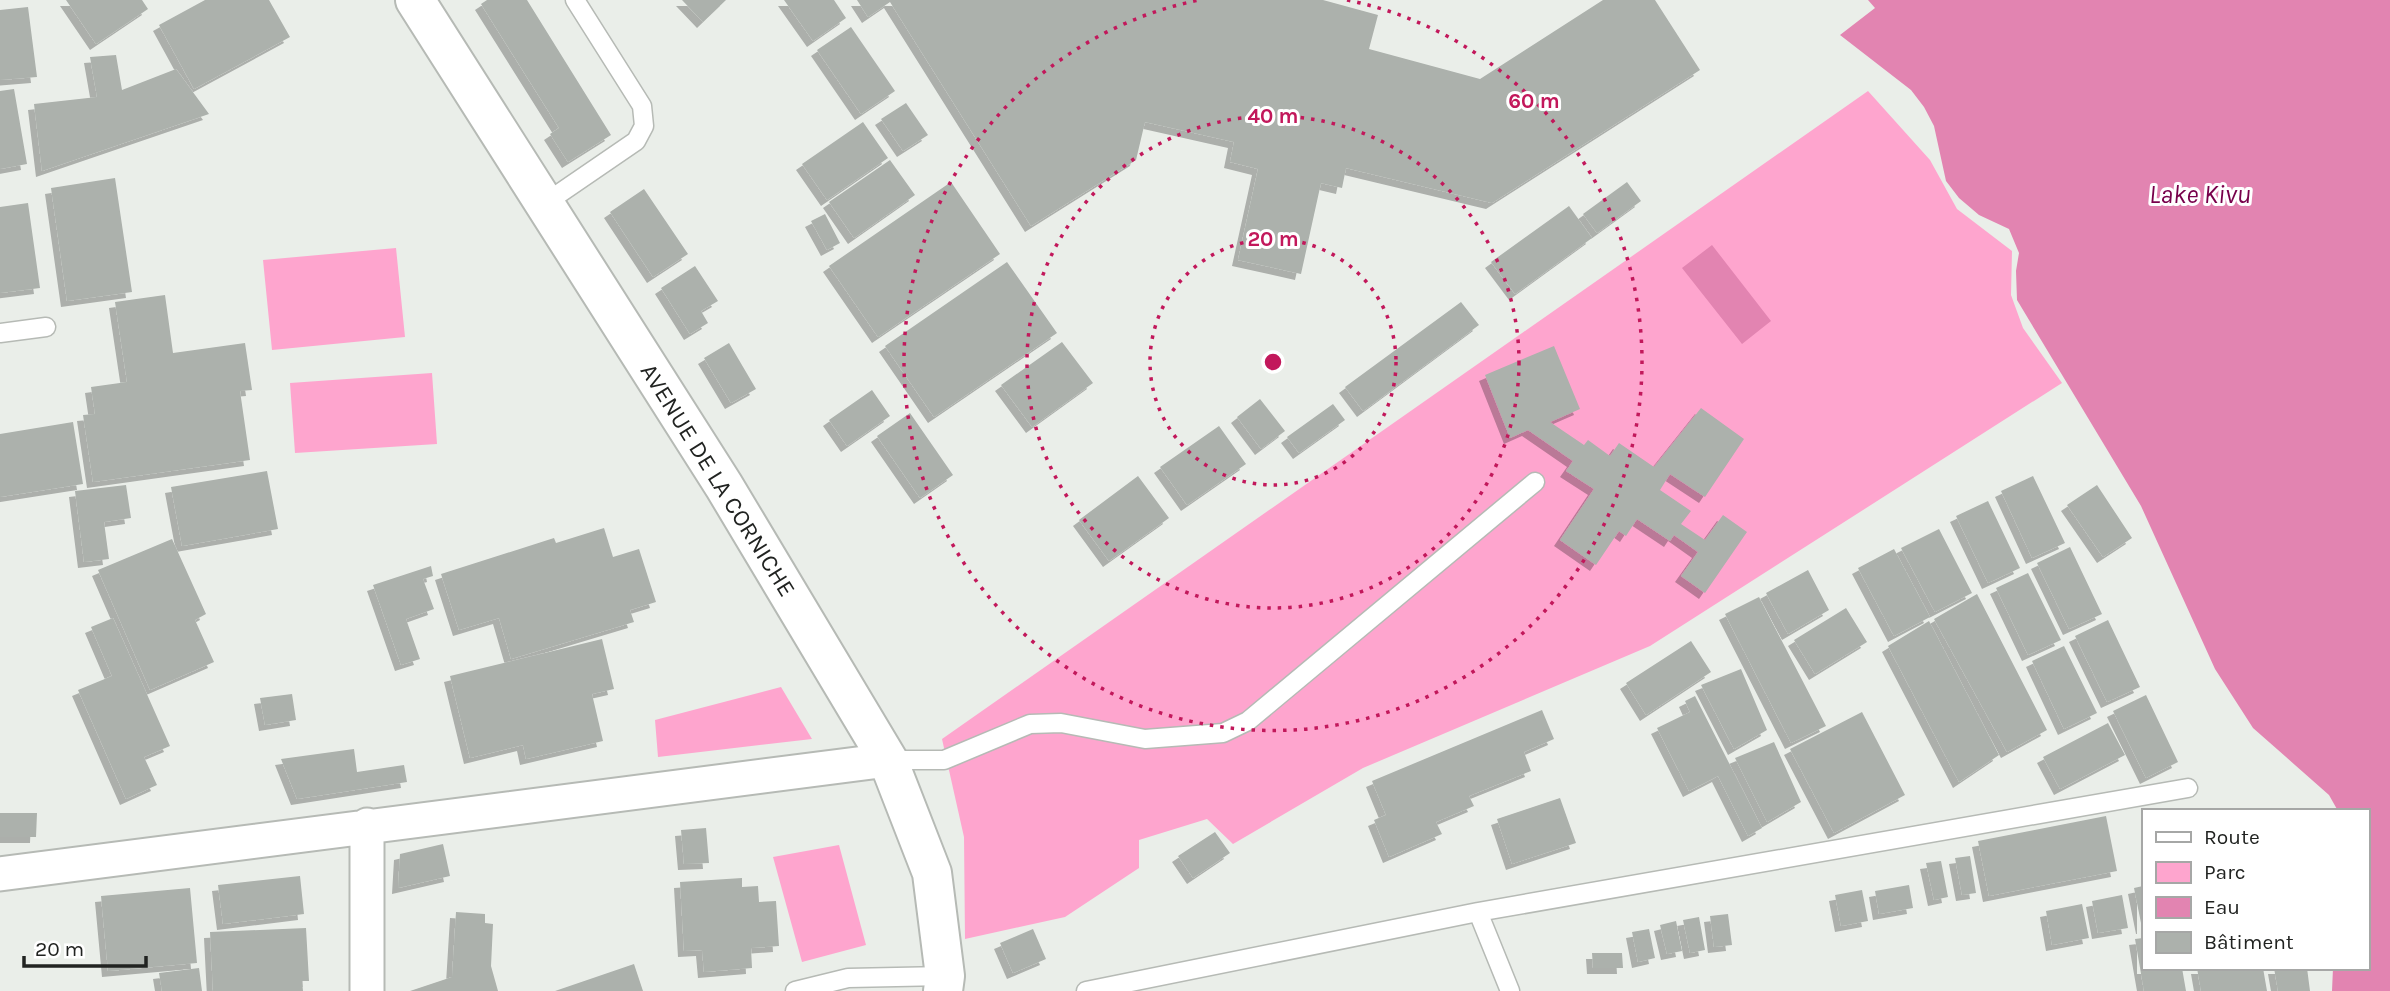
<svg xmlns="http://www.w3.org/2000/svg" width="2390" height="991" viewBox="0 0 2390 991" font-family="Karla,sans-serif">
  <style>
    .green { fill: #fea5ce }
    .water { fill: #e284b1 }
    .building { fill: #acb1ac; filter: url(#shadow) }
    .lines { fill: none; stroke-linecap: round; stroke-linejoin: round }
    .lane-casing { stroke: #b6bab5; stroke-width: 21 }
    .street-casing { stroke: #b6bab5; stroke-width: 37 }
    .secondary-casing { stroke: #b6bab5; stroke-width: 42 }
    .lane { stroke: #fff; stroke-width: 18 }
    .street { stroke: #fff; stroke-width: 33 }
    .secondary { stroke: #fff; stroke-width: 38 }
    .ring { fill: none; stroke: #c2185b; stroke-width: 3.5; stroke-dasharray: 3.5 7 }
    .labels { text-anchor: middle; stroke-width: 6; stroke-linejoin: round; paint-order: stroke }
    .street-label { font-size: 24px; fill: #212321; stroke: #fff }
    .water-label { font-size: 26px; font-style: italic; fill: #77004b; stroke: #fff }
    .centre { fill: #c2185b; stroke: #fff; stroke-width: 3.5 }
    .ring-label { font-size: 21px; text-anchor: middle; font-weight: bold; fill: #c2185b; stroke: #fff; stroke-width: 6; stroke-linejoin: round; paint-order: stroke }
  </style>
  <defs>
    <filter id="shadow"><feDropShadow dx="-6" dy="6" stdDeviation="0" flood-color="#0004"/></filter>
  </defs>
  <rect width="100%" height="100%" fill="#eaeee9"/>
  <path class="green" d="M1868,91L1930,160L1957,209L2012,251L2011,295L2023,328L2062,383L1650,646L1363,768L1233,844L1207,819L1139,840V868L1065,917L965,939L964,837L942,739Z
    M396,248L405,337L272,350L263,260Z
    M432,373L437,444L295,453L290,383Z
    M781,687L812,739L658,757L655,720Z
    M839,845L866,945L802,962L773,857Z"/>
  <path class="water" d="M1868,0H2390V991H2332L2333,968H2367V811H2338L2329,795L2253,728L2215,669L2141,506L2017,300L2016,271L2019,253L2009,229L1979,215L1959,198L1946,181L1934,126L1924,107L1911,90L1840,35L1875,8Z
    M1712,245L1771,321L1742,344L1682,268Z"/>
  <path class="building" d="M66,0H142L148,9L96,44Z
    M205,0H269L290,37L194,89L159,25Z
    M487,0H527L611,135L568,162L550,134L559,128L481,4Z
    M682,0H726L703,22Z
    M784,0H834L846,18L813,41Z
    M857,0H1323L1378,15L1369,49L1480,79L1603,0H1655L1700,70L1492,203L1346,168L1342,188L1321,183L1301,274L1238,260L1258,169L1230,162L1234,142L1145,122L1136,160L1031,226L890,2L868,17Z
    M28,7L37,77L0,80V10Z
    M851,27L895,91L861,114L817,50Z
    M116,55L122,90L176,69L209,114L42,171L34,104L97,97L90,57Z
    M14,89L27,164L0,169V91Z
    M906,103L928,135L903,151L881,119Z
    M863,122L888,158L827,200L802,164Z
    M890,160L915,195L854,238L829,202Z
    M115,178L132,292L67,301L51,188Z
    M951,182L1000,254L878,337L829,266Z
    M1627,182L1641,201L1597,233L1583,214Z
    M644,189L688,254L653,277L610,212Z
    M28,203L40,288L0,293V207Z
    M1569,206L1592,238L1515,294L1491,262Z
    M825,214L840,243L827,250L811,221Z
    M1007,262L1057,333L934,417L885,346Z
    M695,266L718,301L701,311L708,323L690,334L661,288Z
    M165,295L173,353L245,343L252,390L240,391L250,460L93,482L83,415L95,414L91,387L127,382L115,302Z
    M1461,302L1479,325L1363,411L1345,387Z
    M1062,342L1093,383L1032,427L1001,385Z
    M729,343L756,389L731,403L704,358Z
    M1554,346L1580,409L1550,422L1584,445L1588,440L1610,456L1619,443L1654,467L1701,408L1744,439L1705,497L1670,474L1660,490L1691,511L1681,524L1705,540L1723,515L1747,532L1705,593L1681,576L1698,552L1674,535L1670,541L1637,519L1626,536L1619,531L1596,565L1560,540L1594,489L1566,471L1573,461L1528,430L1510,438L1485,375Z
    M872,390L890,416L847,446L829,420Z
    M1260,399L1285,431L1261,449L1237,417Z
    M1333,404L1345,420L1299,453L1287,437Z
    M910,413L953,475L920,498L877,436Z
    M73,422L83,484L0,497V434Z
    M1219,426L1246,464L1187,505L1160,467Z
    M267,471L278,529L182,546L171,487Z
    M1138,476L1169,518L1109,561L1079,520Z
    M2033,476L2065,543L2032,558L2001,491Z
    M126,485L131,518L104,522L109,559L84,562L75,491Z
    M2097,485L2132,538L2103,557L2067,505Z
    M1988,501L2020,568L1988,583L1956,516Z
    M604,528L613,557L639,549L656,602L630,610L634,622L511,659L499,618L459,630L441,574L554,538L556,543Z
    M1939,529L1972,593L1935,612L1901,548Z
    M172,539L206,614L195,620L214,662L150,690L98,570Z
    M2070,547L2102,614L2069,629L2037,563Z
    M1894,549L1930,617L1894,636L1858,568Z
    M431,566L433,576L423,579L434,609L406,619L420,659L401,665L373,585Z
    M1808,570L1829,610L1788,634L1766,593Z
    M2028,573L2061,640L2028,655L1996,588Z
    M1977,594L2047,730L2007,752L1934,619Z
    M1759,597L1826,726L1791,743L1725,614Z
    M1846,608L1867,642L1815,674L1794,640Z
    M113,618L170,746L144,757L157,785L126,799L78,690L112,676L91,627Z
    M2108,620L2140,687L2107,702L2075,636Z
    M1929,621L1999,755L1959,782L1888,646Z
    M602,639L614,689L592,694L603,741L526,759L523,745L470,758L450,676Z
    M1691,641L1711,672L1646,715L1626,683Z
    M2064,646L2097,713L2064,729L2032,661Z
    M1741,669L1767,730L1734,749L1701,685Z
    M292,694L296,720L265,725L260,698Z
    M2146,695L2178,762L2146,778L2113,711Z
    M1695,696L1762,828L1748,836L1718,776L1689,791L1657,728L1690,712L1685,701Z
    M1542,710L1554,739L1524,752L1531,771L1469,796L1474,806L1436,822L1442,834L1389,857L1374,820L1386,815L1372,781Z
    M1862,712L1905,795L1834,833L1790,749Z
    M2108,723L2125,755L2060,789L2043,757Z
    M1774,742L1801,802L1767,822L1735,758Z
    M354,749L357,772L404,765L407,782L297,799L281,759Z
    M1560,798L1576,843L1512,864L1497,819Z
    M0,813H37L36,837H0Z
    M2106,816L2117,871L1989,896L1978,841Z
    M706,828L709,863L684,864L681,830Z
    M1215,832L1230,853L1193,878L1178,856Z
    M443,844L450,876L398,888L400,854Z
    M1970,856L1976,893L1962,895L1955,858Z
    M1941,861L1948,897L1934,900L1926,863Z
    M300,876L304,914L223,924L218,885Z
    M742,878V887L758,886L759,902L776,901L779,946L751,948L752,968L704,972L702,950L684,951L680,882Z
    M1909,885L1913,908L1879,914L1875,891Z
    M2143,886V928H2142L2134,888Z
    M190,888L197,963L108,971L101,896Z
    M1862,890L1868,921L1841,926L1835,895Z
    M2122,895L2128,928L2098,933L2092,901Z
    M2082,904L2089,938L2052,945L2046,911Z
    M456,912L485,914V923L493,924L491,966L498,991H410L452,977Z
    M1728,914L1732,945L1714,947L1710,916Z
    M1699,917L1705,950L1690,953L1683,920Z
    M1676,921L1682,951L1667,954L1660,925Z
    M306,928L309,981H302L303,991H213L210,932Z
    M1033,929L1046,959L1013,973L1000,943Z
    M1649,929L1655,958L1638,962L1632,932Z
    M2143,938V968H2182L2186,991H2144L2135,939Z
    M1592,953H1622L1623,968H1593Z
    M634,964L643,991H555Z
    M199,968L202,991H162L159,973Z
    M2197,968H2263L2267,991H2201Z
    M2274,968H2307L2310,991H2278Z"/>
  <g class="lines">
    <defs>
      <path id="lane" d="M544,204L636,141L644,126L642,106L575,0
        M0,333L46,327
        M888,760H944L1030,724L1061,723L1145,739L1223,733L1248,721L1535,482
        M1478,912L1510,991
        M795,991L848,978L945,976
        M1086,991L1478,912L2188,788"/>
      <path id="street" d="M0,874L888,760
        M367,991V825"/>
      <path id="secondary" d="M415,0L724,486L888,760L932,873L945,976L943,991"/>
    </defs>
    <use href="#lane" class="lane-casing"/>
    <use href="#street" class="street-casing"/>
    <use href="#secondary" class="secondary-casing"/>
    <use href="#lane" class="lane"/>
    <use href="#street" class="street"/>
    <use href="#secondary" class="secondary"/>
  </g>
  <g class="ring">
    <circle cx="1273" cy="362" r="123"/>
    <circle cx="1273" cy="362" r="246"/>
    <path d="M1347 0A369 369 0 1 1 1199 0"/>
  </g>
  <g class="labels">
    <g class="street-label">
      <text transform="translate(718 480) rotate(58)" y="8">AVENUE DE LA CORNICHE</text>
    </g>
    <g class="water-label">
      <text x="2200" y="203">Lake Kivu</text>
    </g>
  </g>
  <circle cx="1273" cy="362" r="10" class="centre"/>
  <g class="ring-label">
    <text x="1534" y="108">60 m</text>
    <text x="1273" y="123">40 m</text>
    <text x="1273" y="246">20 m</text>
  </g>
  <rect x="2142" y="809" width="228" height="161" fill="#ffffff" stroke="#a6a7a6" stroke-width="2"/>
  <rect x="2156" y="832" width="35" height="10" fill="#ffffff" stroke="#a6a7a6" stroke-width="2"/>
  <text x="2204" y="844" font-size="21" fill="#212321">Route</text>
  <rect x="2156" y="862" width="35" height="21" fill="#fea5ce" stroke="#a6a7a6" stroke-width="2"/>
  <text x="2204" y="879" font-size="21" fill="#212321">Parc</text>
  <rect x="2156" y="897" width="35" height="21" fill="#e284b1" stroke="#a6a7a6" stroke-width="2"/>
  <text x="2204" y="914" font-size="21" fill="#212321">Eau</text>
  <rect x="2156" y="932" width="35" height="21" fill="#acb1ac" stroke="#a6a7a6" stroke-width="2"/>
  <text x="2204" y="949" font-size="21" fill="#212321">Bâtiment</text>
  <path d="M24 956v10h122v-10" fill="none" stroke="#212321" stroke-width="3.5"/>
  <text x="35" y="956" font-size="21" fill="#212321" stroke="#ffffff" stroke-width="5" paint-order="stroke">20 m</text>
</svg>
